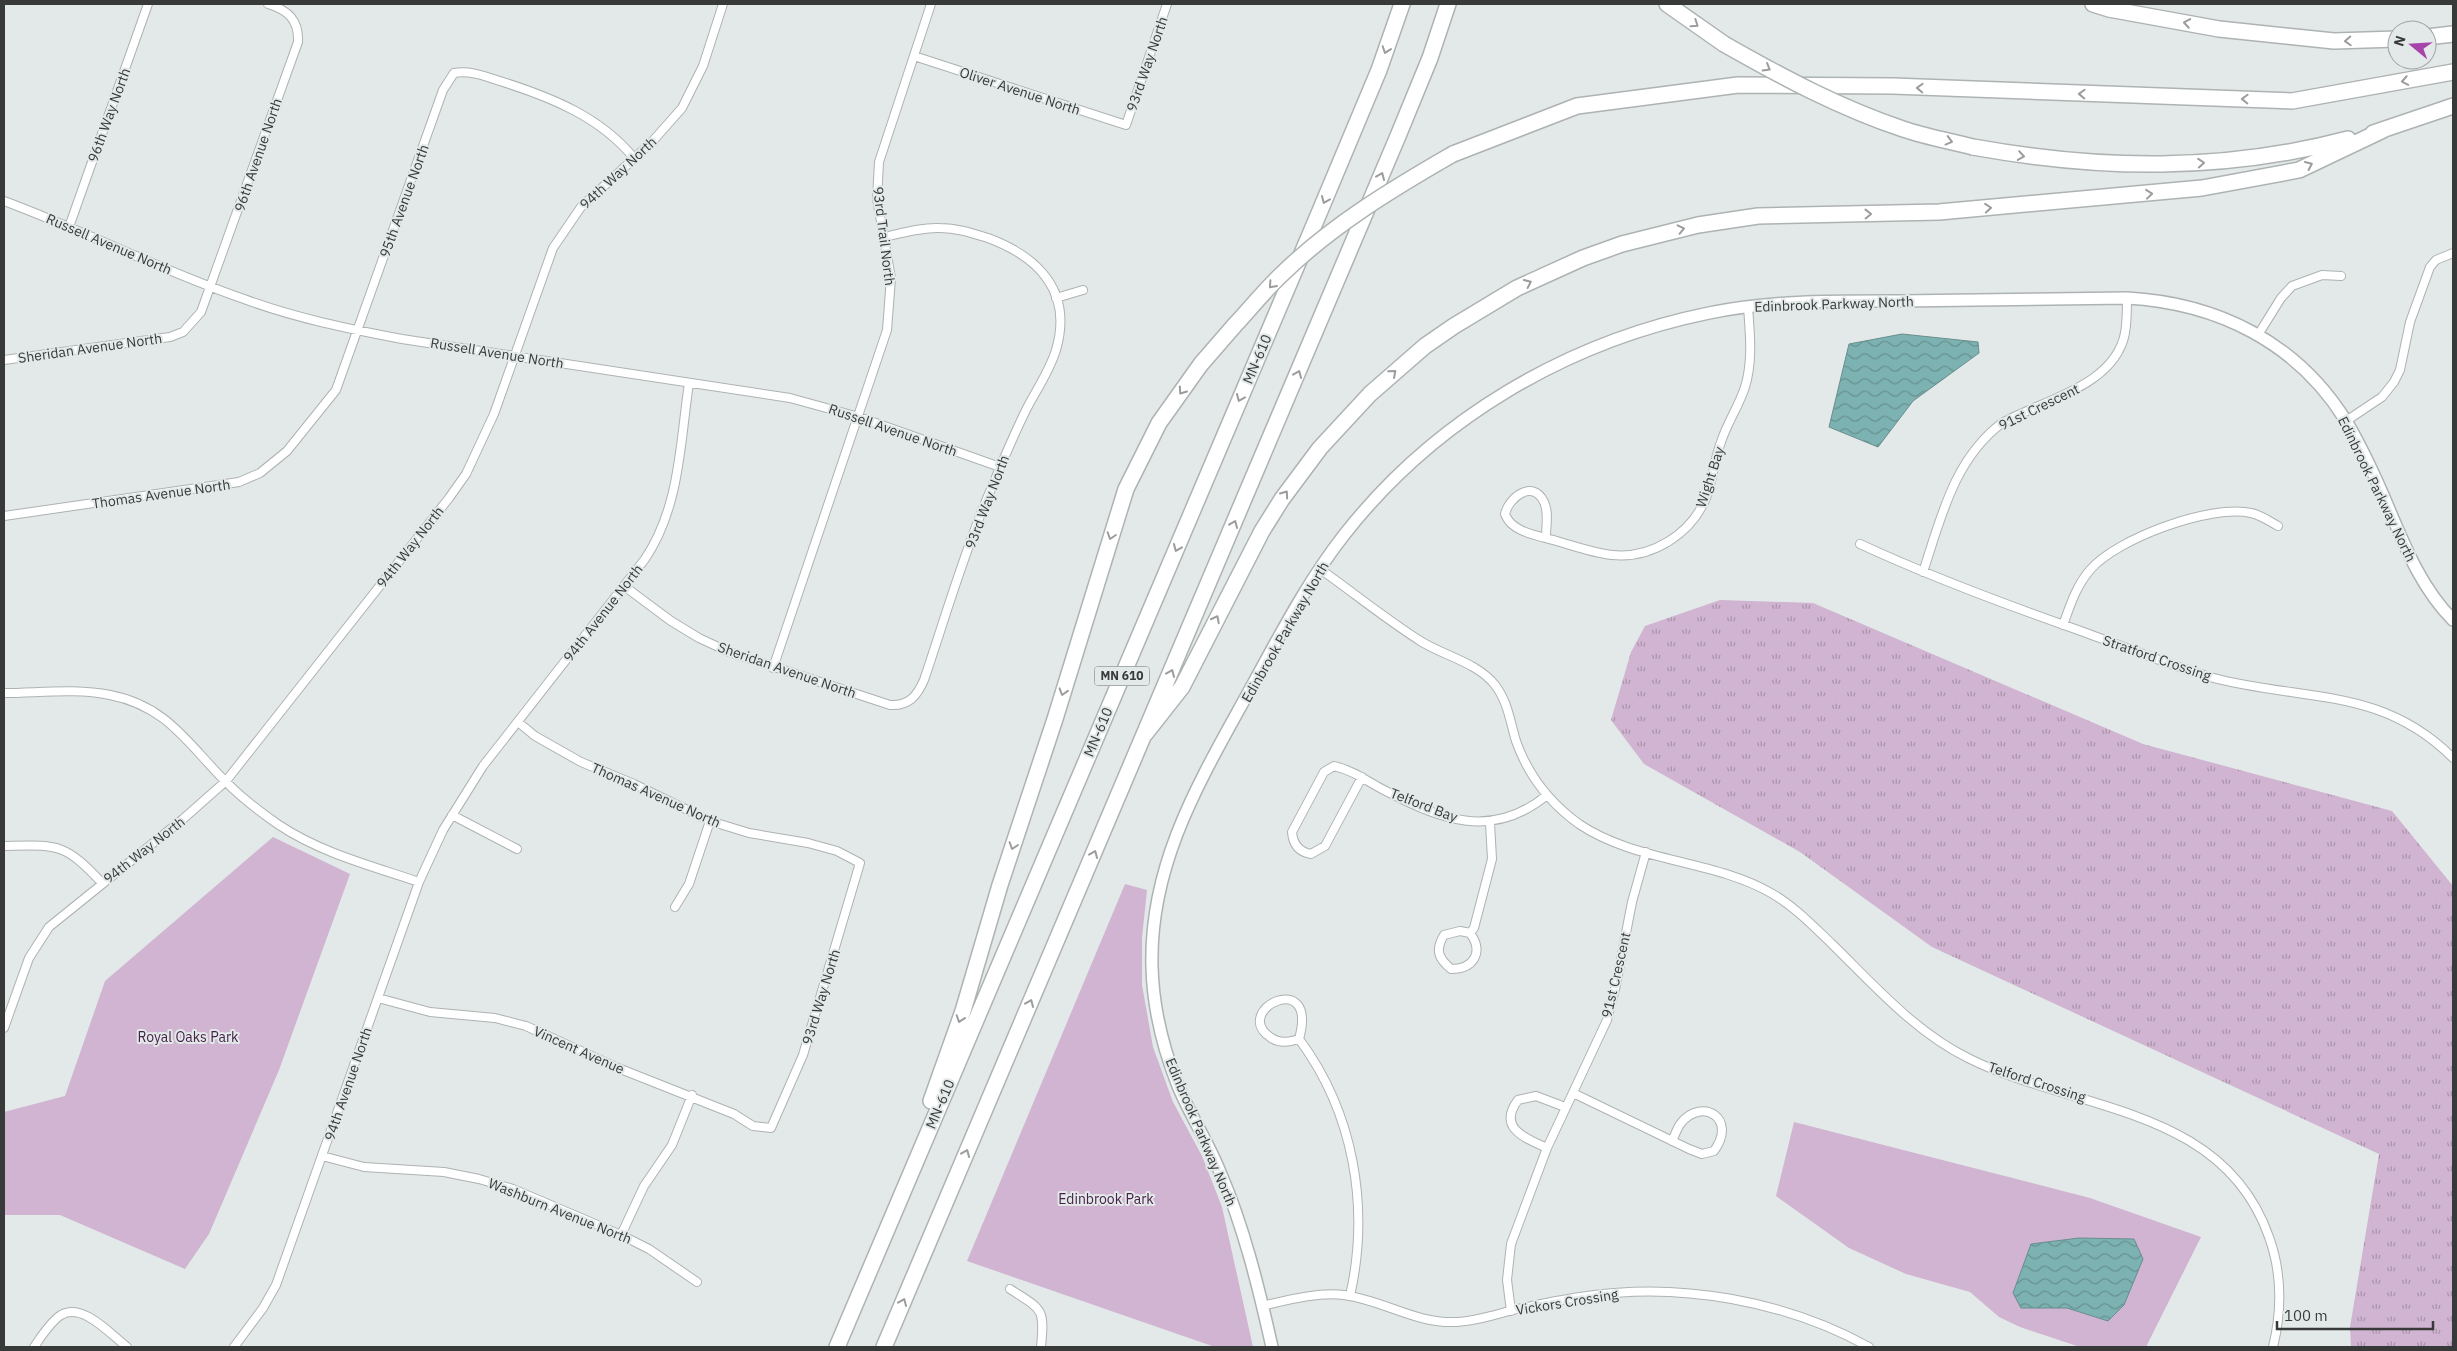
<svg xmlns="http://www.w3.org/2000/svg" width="2457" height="1351" viewBox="0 0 2457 1351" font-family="'IBM Plex Sans',sans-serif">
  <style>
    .grass { fill: url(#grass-tufts) }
    .park { fill: #d0b4d1 }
    .water { fill: url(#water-waves); stroke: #688e8d }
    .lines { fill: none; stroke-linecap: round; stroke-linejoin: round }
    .street-casing { stroke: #adb3b2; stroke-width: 10 }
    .secondary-casing { stroke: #adb3b2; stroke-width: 14 }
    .highway-casing { stroke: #adb3b2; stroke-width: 18 }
    .street { stroke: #fff; stroke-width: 8 }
    .secondary { stroke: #fff; stroke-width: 11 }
    .highway { stroke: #fff; stroke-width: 15 }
    .highway-bridge-casing { stroke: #adb3b2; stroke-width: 18; stroke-linecap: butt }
    .highway-bridge { stroke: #fff; stroke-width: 15 }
    .oneway { stroke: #9c9c9c }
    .labels { text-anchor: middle; stroke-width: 4; stroke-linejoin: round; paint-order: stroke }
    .shield { fill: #e2e9e8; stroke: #6b6e6e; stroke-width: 1 }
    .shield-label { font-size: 12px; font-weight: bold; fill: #383a3a }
    .street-label { font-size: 14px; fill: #383a3a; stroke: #e2e9e8 }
    .park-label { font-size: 14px; fill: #48204a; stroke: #e2e9e8 }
  </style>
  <defs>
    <pattern id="grass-tufts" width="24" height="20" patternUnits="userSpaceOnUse" patternTransform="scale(1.25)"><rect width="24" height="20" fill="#d0b4d1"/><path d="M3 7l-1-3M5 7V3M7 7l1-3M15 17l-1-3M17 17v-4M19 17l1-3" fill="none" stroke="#aa93ab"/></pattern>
    <pattern id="water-waves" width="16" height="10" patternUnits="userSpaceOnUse" patternTransform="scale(1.25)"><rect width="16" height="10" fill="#7cb2b1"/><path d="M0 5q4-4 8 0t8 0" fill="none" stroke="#679291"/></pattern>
  </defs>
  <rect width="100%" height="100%" fill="#e2e9e8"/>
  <path class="grass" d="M1720,600L1813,603L2143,744L2392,811L2453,886V1347H2351L2350,1327L2379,1154L1932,947L1800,852L1644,764L1611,720L1631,652L1645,626Z"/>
  <path class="park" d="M273,837L350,874L279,1070L209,1234L185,1269L60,1215H4V1112L65,1096L105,981Z
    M1125,884L1147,890L1142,938V985L1153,1047L1173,1102L1202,1156L1222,1207L1253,1347H1215L967,1261Z
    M1794,1122L2090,1198L2201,1237L2146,1347H2080L2020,1327L1999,1317L1970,1292L1906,1274L1849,1248L1776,1196Z"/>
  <path class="water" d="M1902,334L1978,342L1979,353L1913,401L1878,447L1829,427L1849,344Z
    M2079,1238L2134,1239L2143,1259L2124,1305L2108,1321L2067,1308H2021L2013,1293L2031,1244Z"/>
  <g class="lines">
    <defs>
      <path id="street" d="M914,56L1126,125L1167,4
        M4,201C85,231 162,271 244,299C295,318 349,329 402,339L790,398L859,417L1000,467
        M69,227L148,4
        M1056,298L1083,290
        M2258,335L2281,298L2292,286L2322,275L2341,276
        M4,360L170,337L183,332L201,312L298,42C299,20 288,10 268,4
        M2346,421L2382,397L2394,382L2400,370L2410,322L2430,267L2436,260L2453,253
        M4,516L239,482L260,473L287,451L336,390L443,90L454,73C471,70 487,77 503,82C553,98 600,117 634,158
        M1546,537C1546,526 1549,512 1544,502C1533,479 1509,497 1505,514C1512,534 1543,536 1560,542C1577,547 1594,553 1612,555C1652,559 1691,534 1706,498C1713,480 1714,460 1721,442C1727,423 1739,406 1745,387C1753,361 1750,334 1748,307
        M1860,544C1931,577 2004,604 2078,630C2122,646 2166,664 2210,677C2301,702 2380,685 2453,758
        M1320,569C1354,593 1387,620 1422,642C1445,656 1478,663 1495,685C1508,702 1510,721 1516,741C1528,775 1550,803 1579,824C1635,862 1714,860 1771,893C1794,906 1813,926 1832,944C1874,985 1915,1032 1968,1058C2073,1111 2223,1105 2269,1237C2282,1273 2282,1310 2273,1347
        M1923,572C1941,518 1954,459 2002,423C2043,400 2115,386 2125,333C2127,322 2127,310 2127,298
        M624,586L671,621L699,638L729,652L890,705C909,706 917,696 924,680C944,621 962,559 986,501C999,470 1012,438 1027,408C1037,389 1050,370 1056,350C1073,292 1039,257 988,238C972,233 957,228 940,228C922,227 902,233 884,237
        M2063,625C2070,606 2076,586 2090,570C2116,539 2210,504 2251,513C2261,515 2269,521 2278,526
        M773,668L887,330L891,278L877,199L879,162L931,4
        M4,693C38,693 76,688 110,695C167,706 188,744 226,782C242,798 260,812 279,825C321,853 372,866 419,882
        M1362,777L1325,846L1311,854C1299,852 1293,844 1292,832L1324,772L1334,766C1354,771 1365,780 1382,789C1439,819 1492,841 1547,795
        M452,815L517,849
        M4,846C57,845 64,842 102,883
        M675,907L689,884L710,821
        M1470,933C1484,952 1474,969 1451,969C1438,958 1435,950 1444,935L1460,931L1470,933L1474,928L1492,859L1490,823
        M378,998L430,1012L495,1018L526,1026L618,1068L734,1114L753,1126L771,1128L803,1055L860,863L837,851L808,843L749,833L710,821L634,784L581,762L535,736L518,722
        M4,1028L29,958L49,927L183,819L226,781L449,498L466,474L494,414L553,248L581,207L651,143L682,108L703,66L723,4
        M1299,1039C1289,1042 1279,1044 1270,1037C1231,1010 1319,967 1299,1039C1354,1113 1370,1207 1350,1296
        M1573,1093L1689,1149L1702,1154L1714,1151C1738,1118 1702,1097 1681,1123C1677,1128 1675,1135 1672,1141
        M1547,1148C1525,1138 1497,1128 1518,1100L1536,1096L1565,1107
        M322,1156L364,1167L444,1172L479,1179L513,1189L621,1235L649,1249L697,1282
        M621,1235L644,1186L672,1145L692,1095
        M1010,1289C1042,1310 1045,1307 1041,1347
        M1262,1306C1288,1300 1317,1292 1344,1295C1383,1300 1415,1324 1457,1322C1476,1321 1494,1315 1513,1310C1537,1305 1562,1299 1587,1296C1680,1282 1786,1301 1869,1347
        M1511,1311L1507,1280L1511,1244L1547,1148L1607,1020L1616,985L1632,902L1646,852
        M34,1347C41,1337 50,1322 61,1315C83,1302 111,1335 127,1347
        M234,1347L263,1308L276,1285L419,882L443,830L483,766L645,559C680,507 680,443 689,383"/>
      <path id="secondary" d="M1272,1347C1259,1289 1244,1227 1220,1172C1208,1142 1190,1115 1178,1086C1163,1048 1153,1007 1152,967C1149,860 1204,774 1253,684C1281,633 1308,581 1344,535C1434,420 1566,342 1709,313C1772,300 1837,301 1900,301C1976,300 2051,299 2127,298C2217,303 2297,342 2346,421C2360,444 2372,470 2383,495C2402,539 2419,586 2453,620"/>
      <path id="highway" d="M1667,4L1724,44
        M2093,4L2109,9L2219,29L2334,41L2397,39
        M2427,37L2453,34
        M2373,133L2453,106
        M1973,147C2101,170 2223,172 2348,139
        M1453,154L1577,106L1738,85L1893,86L2292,101L2453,72
        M1145,734L1182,687L1262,531L1282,499L1320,448L1370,394L1425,346L1454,326L1517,288L1583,258L1622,244L1698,225L1758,216L1939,212L2202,188L2299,170L2383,130
        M931,1101L963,1011L1000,885L1055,719L1126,489L1159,423L1201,364L1234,326
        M837,1347L1317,218L1379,70L1402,4
        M884,1347L1398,136L1430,58L1448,4"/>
    </defs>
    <use href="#street" class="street-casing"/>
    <use href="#secondary" class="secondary-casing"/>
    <use href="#highway" class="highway-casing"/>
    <use href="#street" class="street"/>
    <use href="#secondary" class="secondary"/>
    <use href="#highway" class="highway"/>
    <defs>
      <path id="highway-bridge" d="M1724,44C1782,77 1840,108 1903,129C1926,137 1950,141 1973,147
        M1234,326C1250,309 1264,291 1281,275C1331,226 1392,189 1453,154"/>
    </defs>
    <use href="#highway-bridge" class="highway-bridge-casing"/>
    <use href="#highway-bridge" class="highway-bridge"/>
  </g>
  <defs><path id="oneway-chevron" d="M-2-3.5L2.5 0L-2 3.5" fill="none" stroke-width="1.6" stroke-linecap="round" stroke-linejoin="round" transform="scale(1.25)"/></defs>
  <g class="oneway">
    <use href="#oneway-chevron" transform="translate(2187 23) rotate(-170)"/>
    <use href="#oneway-chevron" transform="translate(1695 24) rotate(34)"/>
    <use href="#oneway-chevron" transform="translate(2348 41) rotate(177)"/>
    <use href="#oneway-chevron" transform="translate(1386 50) rotate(109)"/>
    <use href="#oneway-chevron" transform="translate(1767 68) rotate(30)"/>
    <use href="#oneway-chevron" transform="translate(2405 81) rotate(170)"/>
    <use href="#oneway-chevron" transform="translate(1920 88) rotate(-178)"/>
    <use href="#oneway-chevron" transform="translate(2082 94) rotate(-178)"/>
    <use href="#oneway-chevron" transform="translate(2245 99) rotate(-178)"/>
    <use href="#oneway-chevron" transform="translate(1949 141) rotate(15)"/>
    <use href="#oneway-chevron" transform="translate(2021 156) rotate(9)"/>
    <use href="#oneway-chevron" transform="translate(2201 163) rotate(-4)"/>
    <use href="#oneway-chevron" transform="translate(2309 165) rotate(-25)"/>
    <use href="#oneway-chevron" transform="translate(1381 176) rotate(-67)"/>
    <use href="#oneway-chevron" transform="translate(2149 194) rotate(-6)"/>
    <use href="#oneway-chevron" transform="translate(1325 200) rotate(113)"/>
    <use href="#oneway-chevron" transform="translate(1988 208) rotate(-5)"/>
    <use href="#oneway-chevron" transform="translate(1868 214) rotate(-1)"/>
    <use href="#oneway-chevron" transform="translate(1681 229) rotate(-13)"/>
    <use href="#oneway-chevron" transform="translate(1528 283) rotate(-25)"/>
    <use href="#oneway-chevron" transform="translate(1272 285) rotate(132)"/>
    <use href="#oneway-chevron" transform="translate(1393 373) rotate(-41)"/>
    <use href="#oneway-chevron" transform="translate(1298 374) rotate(-67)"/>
    <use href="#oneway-chevron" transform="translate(1182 391) rotate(125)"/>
    <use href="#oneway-chevron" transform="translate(1240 398) rotate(113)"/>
    <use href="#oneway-chevron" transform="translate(1285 494) rotate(-55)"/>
    <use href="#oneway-chevron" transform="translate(1234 524) rotate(-67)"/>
    <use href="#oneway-chevron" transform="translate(1111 536) rotate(108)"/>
    <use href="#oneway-chevron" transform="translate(1177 548) rotate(113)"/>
    <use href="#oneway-chevron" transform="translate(1216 619) rotate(-63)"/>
    <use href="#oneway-chevron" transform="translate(1171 673) rotate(-67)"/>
    <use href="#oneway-chevron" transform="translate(1063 692) rotate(107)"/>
    <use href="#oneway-chevron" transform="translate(1013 846) rotate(108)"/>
    <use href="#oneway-chevron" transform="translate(1094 854) rotate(-67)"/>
    <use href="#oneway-chevron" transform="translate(1030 1003) rotate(-67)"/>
    <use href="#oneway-chevron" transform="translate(960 1019) rotate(109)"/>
    <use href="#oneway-chevron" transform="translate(966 1153) rotate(-67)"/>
    <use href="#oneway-chevron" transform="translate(903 1302) rotate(-67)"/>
  </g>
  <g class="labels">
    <rect class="shield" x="1094.5" y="666.5" width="55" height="19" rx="4"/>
    <g class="shield-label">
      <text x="1122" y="680">MN 610</text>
    </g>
    <g class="street-label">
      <text transform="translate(1147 64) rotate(-71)" y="5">93rd Way North</text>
      <text transform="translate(1020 91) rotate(18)" y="5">Oliver Avenue North</text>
      <text transform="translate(109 115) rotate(-70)" y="5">96th Way North</text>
      <text transform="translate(258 155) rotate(-71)" y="5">96th Avenue North</text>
      <text transform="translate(618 173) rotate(-43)" y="5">94th Way North</text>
      <text transform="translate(404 201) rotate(-70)" y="5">95th Avenue North</text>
      <text transform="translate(884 236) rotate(83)" y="5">93rd Trail North</text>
      <text transform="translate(109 244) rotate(23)" y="5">Russell Avenue North</text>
      <text transform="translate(1834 304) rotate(-2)" y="5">Edinbrook Parkway North</text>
      <text transform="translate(90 348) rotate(-8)" y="5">Sheridan Avenue North</text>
      <text transform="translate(497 353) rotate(9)" y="5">Russell Avenue North</text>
      <text transform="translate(1257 359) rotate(-67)" y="5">MN-610</text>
      <text transform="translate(2039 407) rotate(-26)" y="5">91st Crescent</text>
      <text transform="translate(893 430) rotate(19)" y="5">Russell Avenue North</text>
      <text transform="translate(1710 477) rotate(-72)" y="5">Wight Bay</text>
      <text transform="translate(2377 489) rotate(64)" y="5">Edinbrook Parkway North</text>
      <text transform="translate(161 494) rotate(-8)" y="5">Thomas Avenue North</text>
      <text transform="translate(987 502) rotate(-69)" y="5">93rd Way North</text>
      <text transform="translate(410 547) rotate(-52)" y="5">94th Way North</text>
      <text transform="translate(603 613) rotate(-52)" y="5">94th Avenue North</text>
      <text transform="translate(1285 632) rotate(-60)" y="5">Edinbrook Parkway North</text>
      <text transform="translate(2157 658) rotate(19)" y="5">Stratford Crossing</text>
      <text transform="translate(787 670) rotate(19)" y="5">Sheridan Avenue North</text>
      <text transform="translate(1098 732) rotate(-67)" y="5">MN-610</text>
      <text transform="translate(656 795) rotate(24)" y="5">Thomas Avenue North</text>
      <text transform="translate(1424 805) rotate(21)" y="5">Telford Bay</text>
      <text transform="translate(144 850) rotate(-38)" y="5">94th Way North</text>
      <text transform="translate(1616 975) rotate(-77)" y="5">91st Crescent</text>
      <text transform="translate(821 997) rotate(-73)" y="5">93rd Way North</text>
      <text transform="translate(579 1050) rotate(24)" y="5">Vincent Avenue</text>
      <text transform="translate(2037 1082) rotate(18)" y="5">Telford Crossing</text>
      <text transform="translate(348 1084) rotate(-71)" y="5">94th Avenue North</text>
      <text transform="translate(940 1104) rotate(-67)" y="5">MN-610</text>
      <text transform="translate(1201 1132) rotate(67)" y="5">Edinbrook Parkway North</text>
      <text transform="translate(560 1211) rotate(22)" y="5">Washburn Avenue North</text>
      <text transform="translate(1567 1302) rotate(-9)" y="5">Vickors Crossing</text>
    </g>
    <g class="park-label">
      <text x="188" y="1042">Royal Oaks Park</text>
      <text x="1106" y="1204">Edinbrook Park</text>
    </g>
  </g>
  <rect width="2457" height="1351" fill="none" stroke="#383a3a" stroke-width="10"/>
  <g transform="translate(2412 45) rotate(288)"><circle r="24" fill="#e2e9e8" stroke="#9ea3a2"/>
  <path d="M0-4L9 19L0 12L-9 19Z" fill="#a644ab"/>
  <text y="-8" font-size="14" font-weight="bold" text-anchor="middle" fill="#383a3a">N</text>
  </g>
  <path d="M2277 1321v8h156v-8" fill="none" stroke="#383a3a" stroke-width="2.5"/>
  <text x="2284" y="1321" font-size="15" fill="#383a3a" stroke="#e2e9e8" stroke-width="4" paint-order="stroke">100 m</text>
</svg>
